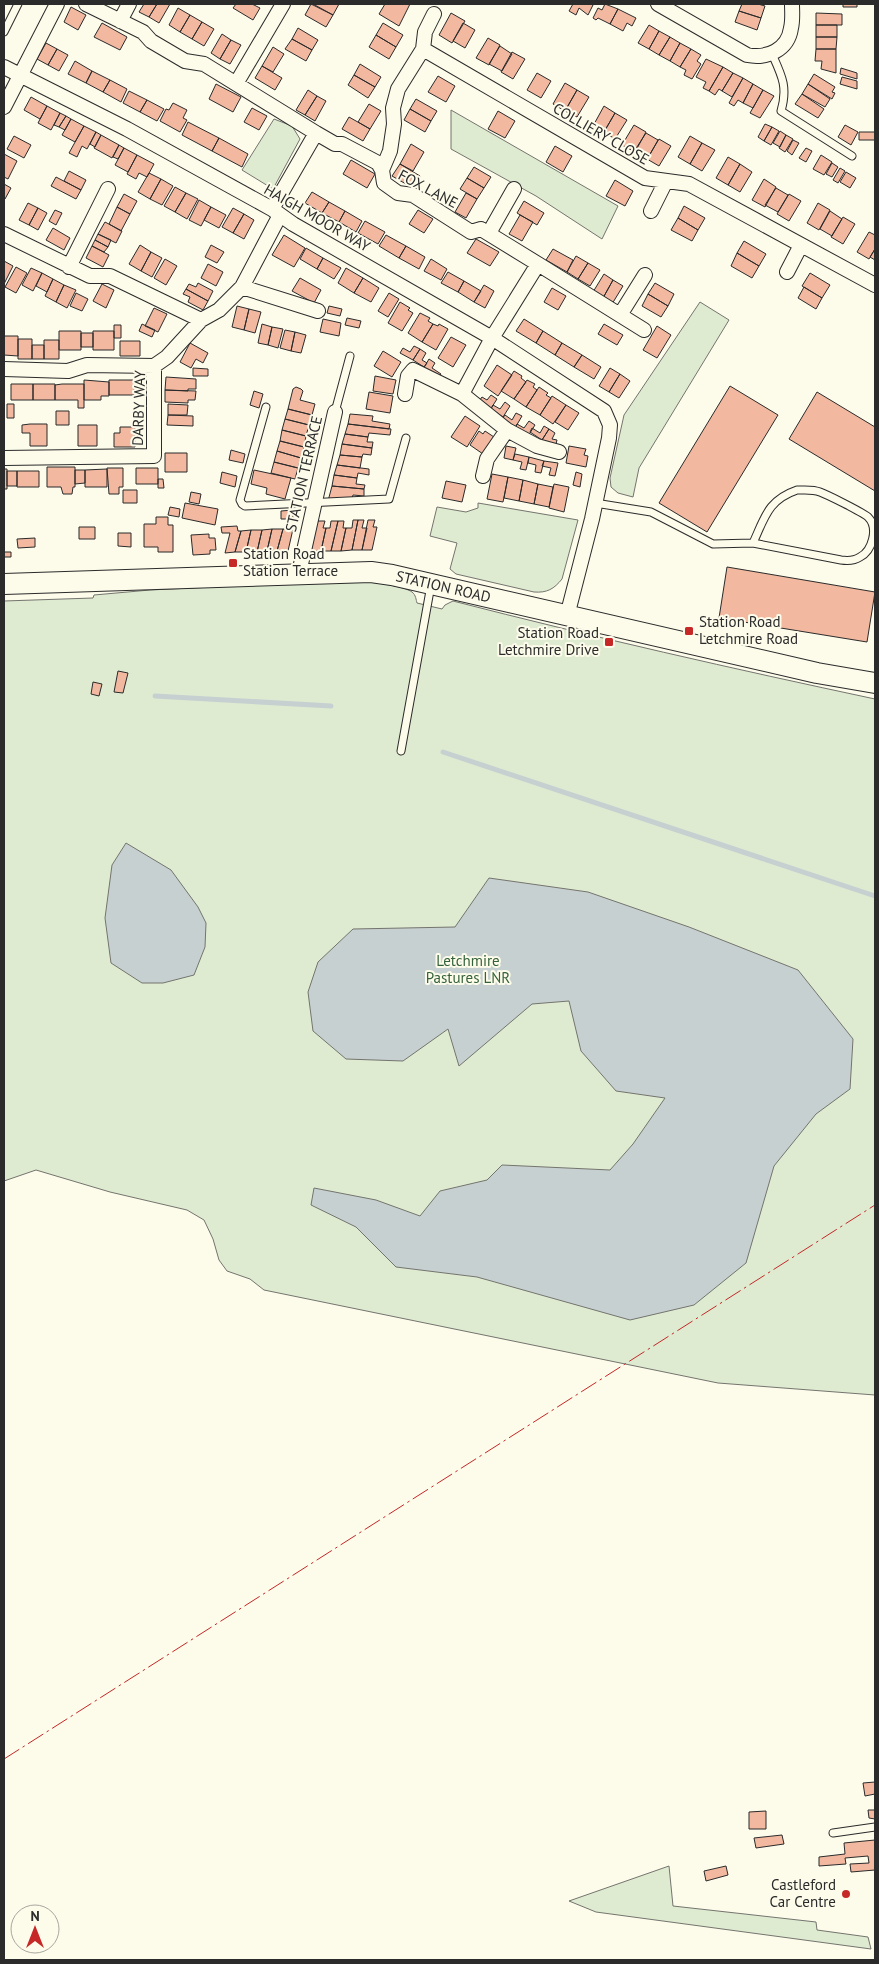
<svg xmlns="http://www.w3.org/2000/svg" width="879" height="1964" viewBox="0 0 879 1964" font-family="'PT Sans',sans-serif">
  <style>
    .green { fill: #deebd1; stroke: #74746e }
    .water { fill: #c7d0d0; stroke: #74746e }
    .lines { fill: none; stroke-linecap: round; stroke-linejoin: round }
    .stream { stroke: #c7d0d0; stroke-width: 5 }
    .building { fill: #f2b8a0; stroke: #2b2b2b }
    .lane-casing { stroke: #2b2b2b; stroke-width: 9 }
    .street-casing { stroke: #2b2b2b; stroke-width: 16 }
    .secondary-casing { stroke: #2b2b2b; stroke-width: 22 }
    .lane { stroke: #fdfbea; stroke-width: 7 }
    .street { stroke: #fdfbea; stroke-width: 14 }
    .secondary { stroke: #fdfbea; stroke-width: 20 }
    .power { stroke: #c62828; stroke-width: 1; stroke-dasharray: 18 4 2.5 4; stroke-linecap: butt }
    .poi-dot { fill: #c62828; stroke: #fdfbea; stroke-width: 2 }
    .labels { text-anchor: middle; stroke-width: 4; stroke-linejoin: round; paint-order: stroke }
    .street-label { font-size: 15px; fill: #2b2b2b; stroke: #fdfbea }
    .poi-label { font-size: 15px; fill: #2b2b2b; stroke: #fdfbea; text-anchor: start }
    .park-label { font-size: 15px; fill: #34623c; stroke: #fdfbea }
  </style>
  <rect width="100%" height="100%" fill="#fdfbea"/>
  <path class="green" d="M451,110L618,206L602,239L536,196L451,149Z
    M274,119L292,126L300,139L273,189L242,170Z
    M700,302L729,320L639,468L633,497L618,493L611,487L610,478L624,415Z
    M478,503L578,520L562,579C554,589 547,593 534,592L456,574L450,569L457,543L430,536L437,507L466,512L478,508Z
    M360,580C372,582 404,586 412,592C416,595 416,600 417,603L442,609L445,605L453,601C593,637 734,669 875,699V1395L718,1383L264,1290L250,1279L227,1271L219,1260L213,1239L204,1220L187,1210L110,1192L36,1170L4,1181V601L93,598L94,595L150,590Z
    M669,1866L673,1906L816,1922L817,1930L868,1937L871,1949L596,1912L569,1901Z"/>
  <path class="water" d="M126,843L171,870L198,907L206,923L205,947L194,975L163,983H142L111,963L105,918L112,865Z
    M489,878L588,892L689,927L798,970L853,1039L850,1089L816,1114L774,1166L746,1263L694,1305L630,1320L477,1277L396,1267L356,1227L311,1205L314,1188L376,1200L420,1216L440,1191L487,1180L502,1165L610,1170L633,1144L665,1098L616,1091L581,1051L569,1001L532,1004L459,1066L448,1029L403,1061L346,1059L313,1031L308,992L318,962L353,929L455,927Z"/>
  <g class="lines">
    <path class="stream" d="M155,696L331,706
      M443,752L875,896"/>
  </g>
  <path class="building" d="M144,4H157L149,17L139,12Z
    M157,4H170L159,23L149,17Z
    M236,4H252L260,8L253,20L233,8Z
    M311,4L333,15L326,27L305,15Z
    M313,4H339L333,15Z
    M385,4H410L399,26L379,14Z
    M573,4H590L593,5L588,15L579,8L576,15L569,11Z
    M605,4L618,9L610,24L598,18L596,20L593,18L598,8L602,10Z
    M742,4H758L765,6L761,18L739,11Z
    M843,4H857V7H843Z
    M71,7L86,15L78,30L64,22Z
    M178,8L190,15L180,32L169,25Z
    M618,9L636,18L632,26L627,23L623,31L610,24Z
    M739,11L761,18L757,30L735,22Z
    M451,13L465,21L452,43L439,35Z
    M816,13L842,14V25H816Z
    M190,15L202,22L192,39L180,32Z
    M202,22L214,29L204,46L192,39Z
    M102,23L127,37L120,50L94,37Z
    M383,23L403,35L396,47L376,35Z
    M463,23L475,30L465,48L453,41Z
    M649,25L659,31L649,49L638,43Z
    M816,25H837V37H816Z
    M298,28L318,40L312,50L292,39Z
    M659,31L670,37L659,55L649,49Z
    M222,34L231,40L220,59L211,53Z
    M376,35L396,47L389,59L369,47Z
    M670,37L680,43L670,61L659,55Z
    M816,37H837L836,49H816Z
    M488,38L500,45L489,65L476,58Z
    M292,39L312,50L306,61L285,49Z
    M231,40L241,45L230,64L220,59Z
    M46,43L57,49L48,65L37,59Z
    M680,43L691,49L680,67L670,61Z
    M500,46L512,54L502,71L489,64Z
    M273,47L284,54L273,72L262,66Z
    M57,49L68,55L59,71L48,65Z
    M691,49L701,55L697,61L701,64L692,79L684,75L686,70L680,67Z
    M816,49H836V73L821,69L822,61H815Z
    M512,52L525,59L513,79L501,72Z
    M706,59L723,67L709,91L703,88L706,82L696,77Z
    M75,61L92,71L86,83L68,74Z
    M360,64L381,77L375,87L354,75Z
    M262,66L282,78L275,90L255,78Z
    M723,67L733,73L722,91L719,89L715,95L709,91Z
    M841,68L857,73V79L840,74Z
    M92,71L110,80L103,92L86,83Z
    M537,73L551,81L541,98L527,90Z
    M733,73L743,78L732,97L722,91Z
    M814,74L835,87L832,92L835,93L832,99L808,84Z
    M354,75L375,87L368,98L348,85Z
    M438,76L455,86L446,102L428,92Z
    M842,77L857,81V89L840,84Z
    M743,78L753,84L743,103L738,100L734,106L729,103Z
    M110,80L127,89L121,102L103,92Z
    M565,83L577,90L565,111L553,104Z
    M216,84L241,97L233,112L209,99Z
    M753,84L763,90L753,108L743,103Z
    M808,84L830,99L825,107L802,94Z
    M308,90L317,96L305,115L296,110Z
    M577,90L589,97L577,117L565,111Z
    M763,90L774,96L760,118L750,113Z
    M129,91L147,100L140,112L123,103Z
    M802,94L824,109L818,118L795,104Z
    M317,96L326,101L315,121L305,115Z
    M31,97L47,106L40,119L24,110Z
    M416,99L437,111L431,121L410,109Z
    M147,100L164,109L157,121L140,112Z
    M173,103L187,110L183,118L187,120L180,132L160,121L166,109L169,110Z
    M369,104L381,111L370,129L358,122Z
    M47,106L60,113L51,130L38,123Z
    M604,106L615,113L604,132L593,126Z
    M252,108L267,116L259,130L244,122Z
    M410,109L431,121L425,132L404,120Z
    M498,111L515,121L505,138L488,129Z
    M60,113L66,116L59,127L54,125Z
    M615,113L627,120L615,139L604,132Z
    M66,116L71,119L65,130L59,127Z
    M349,117L370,129L363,141L342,129Z
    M71,119L84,126L75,142L62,135Z
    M188,122L219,138L212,151L182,135Z
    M765,124L772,127L764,141L758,137Z
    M634,125L646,132L635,152L622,145Z
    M845,125L858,132L851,145L838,137Z
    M84,126L96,132L87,149L82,146L77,157L69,153Z
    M772,127L779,131L771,145L764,141Z
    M780,131L786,135L780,147L773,143Z
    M96,132L101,135L95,147L90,144Z
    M859,132H875V140H859Z
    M646,133L658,140L648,158L635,150Z
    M101,135L119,145L112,158L94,148Z
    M786,135L793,139L785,152L779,148Z
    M14,136L31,145L24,158L7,149Z
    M690,136L702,143L690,164L678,157Z
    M219,138L248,154L242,167L212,151Z
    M659,139L671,146L659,166L647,159Z
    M793,140L799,143L792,155L787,151Z
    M702,143L715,150L702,171L690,164Z
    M411,144L424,152L413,171L400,164Z
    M119,145L124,148L118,159L113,157Z
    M555,146L572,156L563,172L546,162Z
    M124,148L137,155L128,172L115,165Z
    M806,148L812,151L806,162L799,158Z
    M4,154L17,161L8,179L4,177Z
    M137,155L154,164L147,177L139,173L136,179L127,174Z
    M821,155L832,162L824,175L813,169Z
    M728,157L740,164L728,185L716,178Z
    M351,160L375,174L367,188L343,174Z
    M832,163L838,167L832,177L826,174Z
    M400,164L420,176L413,188L392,176Z
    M740,164L752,172L740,192L728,185Z
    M474,167L491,177L484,188L467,178Z
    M840,168L845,171L838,183L833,180Z
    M69,171L86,180L81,190L64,181Z
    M846,172L856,178L850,188L840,182Z
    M149,173L161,179L150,199L138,192Z
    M56,177L81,190L76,199L51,186Z
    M467,178L484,188L477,199L460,189Z
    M161,179L173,186L162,205L150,199Z
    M764,179L776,187L765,207L752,200Z
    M615,180L633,191L625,206L606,196Z
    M4,184L11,188L5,199L4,198Z
    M175,187L186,193L175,212L164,206Z
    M776,188L788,195L778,212L765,205Z
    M312,192L329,202L322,213L305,203Z
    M186,193L198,199L187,219L175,212Z
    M466,193L477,199L466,218L455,212Z
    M124,194L137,201L130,214L117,207Z
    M789,194L801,201L789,221L777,214Z
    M199,200L211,207L201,226L189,220Z
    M524,201L544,213L537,225L517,213Z
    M329,202L345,211L339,222L322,213Z
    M28,203L38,208L29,225L19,220Z
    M818,203L830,210L819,230L807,223Z
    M684,206L705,218L698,230L678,218Z
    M117,207L130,214L121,231L109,224Z
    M211,207L226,215L219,228L204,220Z
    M38,208L47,213L38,230L29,225Z
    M233,208L244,214L233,233L222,227Z
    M55,210L62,213L56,225L49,221Z
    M418,210L433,219L424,233L409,224Z
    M345,211L362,221L356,232L339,222Z
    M830,211L842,219L832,236L820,229Z
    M244,214L254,220L244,239L233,233Z
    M520,215L533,222L522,241L509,234Z
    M843,217L855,224L843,244L831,237Z
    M678,218L698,230L692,241L671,230Z
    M365,221L385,232L378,244L358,233Z
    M105,222L122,231L116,243L98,234Z
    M53,228L70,238L64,250L46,240Z
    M869,232L875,235V249L869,259L857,252Z
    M98,234L111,240L108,247L95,240Z
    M284,235L305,248L294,267L272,255Z
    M386,235L406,246L399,258L379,246Z
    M476,239L499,252L490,266L467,253Z
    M95,240L108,247L104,252L92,246Z
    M744,241L766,254L759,266L737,253Z
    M140,245L151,252L141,271L129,264Z
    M211,245L224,252L217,263L205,257Z
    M92,246L109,255L103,267L86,258Z
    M406,246L425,257L419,269L399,258Z
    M306,248L323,258L317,269L300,259Z
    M553,249L573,260L567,272L546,260Z
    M875,249V260L870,257Z
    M151,252L162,258L152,277L141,271Z
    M737,253L759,266L752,278L731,266Z
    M576,256L588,263L578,279L567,272Z
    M323,258L341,268L334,279L317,269Z
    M165,259L177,266L166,285L154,278Z
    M431,259L447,269L441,280L424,271Z
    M4,261L13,266L4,284Z
    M588,263L600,270L590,286L578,279Z
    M208,264L223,272L216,286L201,278Z
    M16,267L27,273L16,293L5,287Z
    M31,268L42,273L33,291L22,285Z
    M346,268L363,278L354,293L338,283Z
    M448,272L464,281L458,292L441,283Z
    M42,273L53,279L47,292L36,286Z
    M810,273L830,285L822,298L802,286Z
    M604,274L613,280L603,298L593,292Z
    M300,278L321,290L314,303L292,291Z
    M363,278L379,288L371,302L354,293Z
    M53,279L64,285L56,302L45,296Z
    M613,280L623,286L612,304L603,298Z
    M464,281L481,291L474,302L458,292Z
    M198,283L213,291L208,301L186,289L189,284L196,287Z
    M655,283L674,294L668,306L648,294Z
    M102,284L114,290L106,308L93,301Z
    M64,285L76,290L67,308L56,302Z
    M484,285L494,291L485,308L474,302Z
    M804,287L822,298L816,309L798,298Z
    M552,288L566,296L558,310L544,302Z
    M186,289L208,301L203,310L188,302L190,297L183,294Z
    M76,293L88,299L82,311L70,306Z
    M389,293L399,299L388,317L378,311Z
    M648,294L668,306L661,317L642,306Z
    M400,302L410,308L408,310L413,313L402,331L388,323Z
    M237,306L249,309L244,330L232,327Z
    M329,306L342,309L340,316L327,313Z
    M154,308L167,314L158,332L145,326Z
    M249,309L261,312L255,333L244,330Z
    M420,313L430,318L428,321L433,324L422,342L408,333Z
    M347,318L361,321L359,328L345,325Z
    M323,319L341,323L339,336L320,332Z
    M524,319L543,331L536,343L516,331Z
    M142,324L155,330L152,337L139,331Z
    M262,324L272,327L268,345L258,343Z
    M433,324L438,326L439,324L448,329L436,350L422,342Z
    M604,324L623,335L617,345L598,334Z
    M114,325H121V338H114Z
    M657,326L671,335L657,358L643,350Z
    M272,327L283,329L278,348L268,345Z
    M285,330L295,332L291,351L280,348Z
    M59,331H81V350H59Z
    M93,331H114V350H93Z
    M543,331L562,343L555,355L536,343Z
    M295,332L306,335L301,353L291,351Z
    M81,333H93V347H81Z
    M4,336H18V356L4,355Z
    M451,337L466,345L453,367L438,358Z
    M18,339H32V359H18Z
    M44,340H59V359H44Z
    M120,341H140V356H120Z
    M190,343L208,353L203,363L196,359L191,368L180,362Z
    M562,343L582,355L574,367L555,355Z
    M32,345H44V359H32Z
    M414,346L420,349L413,360L400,353L403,348L410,352Z
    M420,349L426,353L422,360L427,363L424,367L413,360Z
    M383,351L401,362L392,377L374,366Z
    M582,355L601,367L594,379L574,367Z
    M429,359L435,363L432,368L441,374L438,378L422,371Z
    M497,365L512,375L498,396L484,386Z
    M193,368L208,369V376H193Z
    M610,368L620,374L609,392L599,386Z
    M514,371L522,376L521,378L526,382L514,399L501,391Z
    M620,374L630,381L619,398L609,392Z
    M375,376L396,380L393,394L373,391Z
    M166,377L196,379V389H188V391L165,390Z
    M84,380L109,382V396H101V400H84Z
    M109,380H134V395H109Z
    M527,380L535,384L533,387L537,390L526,407L514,399Z
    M11,384H33V400H11Z
    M33,384H55V400H33Z
    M62,384H84V408H78V400H55V385Z
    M730,386L778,415L707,532L659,503Z
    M296,387L301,389L303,391L300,400L315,404L312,415L288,409L293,389Z
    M539,387L548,393L546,395L551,398L540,415L526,407Z
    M165,390L196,391L195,400H188V403L165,402Z
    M254,391L263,394L259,408L250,405Z
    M369,392L393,396L390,413L366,409Z
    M817,392L875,427V491L789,439Z
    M491,395L497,399L490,410L479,401L482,397L487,400Z
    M552,396L566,405L553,424L540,415Z
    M505,402L510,406L503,417L491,409L493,405L500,409Z
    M7,404H14V418H7Z
    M168,404L188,405L187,415H168Z
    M566,405L579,413L568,430L555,422Z
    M288,409L312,415L309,425L285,419Z
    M56,411H69V425H56Z
    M516,413L522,416L515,428L502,419L505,415L512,420Z
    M350,414L373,416L372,421L390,424L389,429L348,424Z
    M168,415L193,416V426L167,425Z
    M465,416L480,426L467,447L451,437Z
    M285,419L309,425L306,436L282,430Z
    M529,421L535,425L528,436L515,428L517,424L524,428Z
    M30,424H47V446H30V433H22V425Z
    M348,424L391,429L390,435L369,433L368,437L345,434Z
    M78,425H97V446H78Z
    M544,426L549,429L542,440L530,432L532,428L540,433Z
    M120,427H135V447H114V433H120Z
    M549,429L555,433L552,439L557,440L556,444H548L542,440Z
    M282,430L306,436L304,447L280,441Z
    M479,431L483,434L485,431L494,437L483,454L470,445Z
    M345,434L368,437L367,442H373L372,448L342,444Z
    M280,441L304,447L301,458L277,451Z
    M342,444L372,448L371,455L363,454L362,457L340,455Z
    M506,446L516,448L513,460L504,458Z
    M569,446L586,449L584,455L588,456L586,467L566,463Z
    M231,450L245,454L243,463L229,460Z
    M277,451L301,458L298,468L274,462Z
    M165,453H187V472H165Z
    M515,454L529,457L526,470L520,469L522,462L513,460Z
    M340,455L362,457L360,468L337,465Z
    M529,457L544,461L541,473L535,472L536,465L528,463Z
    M544,461L558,463L555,476L549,475L551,468L542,466Z
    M274,462L298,468L295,479L271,473Z
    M337,465L369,469V475L358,473L357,478L334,475Z
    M47,467H75V487H73L72,494H63L61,487H47Z
    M107,468H123V487H119V494H109Z
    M136,468H158V484H136Z
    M4,469H7V489H4Z
    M107,469V487H85V470Z
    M75,470H85V483L75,484Z
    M254,470L291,478L285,499L266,494L267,488L251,484Z
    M7,471H17V486H7Z
    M17,471H39V487H17Z
    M222,472L237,476L235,487L220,483Z
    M576,472L582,474L580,487L573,485Z
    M492,474L508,477L503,502L487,499Z
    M334,475L357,478L356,484L365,485L364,489L332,486Z
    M508,477L523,480L519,501L504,498Z
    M158,479H163L164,488H158Z
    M523,480L538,484L534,504L519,501Z
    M446,481L466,485L462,502L442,498Z
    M538,484L553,487L549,507L534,504Z
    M554,484L569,487L564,512L549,508Z
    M332,486L364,489V496L353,495L352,498L328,501Z
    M123,490H137V503H123Z
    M191,492L201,494L199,504L189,502Z
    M185,503L218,509L215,525L182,518Z
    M170,507L180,509L179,517L168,515Z
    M293,510V519H281V511Z
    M156,517H168V525H173V552H158V547H144V524H156Z
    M353,520H358L352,550L341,551L346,528H352Z
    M358,520H364L362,528H367L362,550H352Z
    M368,520H375L373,527H377L372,550H362Z
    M317,521H325L323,528H326L321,551H311Z
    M331,521H338L331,551H321L326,528H330Z
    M338,521H344L343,528H346L341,551H331Z
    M237,526L238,531H241L235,552L225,553L230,533H222L221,527Z
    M79,527H95V539H79Z
    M272,529H283L277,551H267Z
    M272,529L267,551L257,552L262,530Z
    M283,529H293L288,551H277Z
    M251,530H262L257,552H246Z
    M251,530L246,552H235L241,531Z
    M118,533H131V547L118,546Z
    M209,534V538H215L216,550H210V554L193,555L191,535Z
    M35,538V547L18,548L17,539Z
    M4,552H11V557H4Z
    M727,567L875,592L867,642L719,618Z
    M118,671L128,673L123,693L114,692Z
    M93,682L102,684L99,696L91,694Z
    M875,1782V1794L865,1796L863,1783Z
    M868,1810H875V1819L869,1818Z
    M766,1811V1829H749V1812Z
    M782,1835L784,1844L756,1848L754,1838Z
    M875,1840V1870L851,1872L850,1864L869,1863L868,1856L845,1858L846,1864L819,1866V1857L845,1854L844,1843Z
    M726,1866L728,1875L706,1881L704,1871Z"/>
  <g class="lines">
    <defs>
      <path id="lane" d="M4,32L18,4
        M772,54C782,76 788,87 781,111L852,156
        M266,407L240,500L242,504L245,506L389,499L406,438
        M335,412L350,356
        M797,490C805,490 813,489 820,492C828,495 862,512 868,517C879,528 872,551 860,557C854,561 848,561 841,560L753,543C765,517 768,500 797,490Z
        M595,503L651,512L713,544L753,543
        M401,751L431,585
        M833,1833L875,1827"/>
      <path id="street" d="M86,4L143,32L151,41L185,61L204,64L316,133L272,209
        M658,4L747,55C767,59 788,50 791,28C793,20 792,11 792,4
        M120,21L129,4
        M423,49L645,178L689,184L875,285
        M4,67L127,129L272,209L293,224L492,338L604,411L610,425L609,438L592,519L567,616
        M237,82L283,4
        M4,107L57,4
        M316,133L335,144H342L378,163L382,170L384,183L398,193L413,195L471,232L481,229L538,264L492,338L462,394
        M382,170L390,151L394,124L393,108L398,89L423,49L425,32L434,14
        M651,211L666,181
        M489,233L514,189
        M4,234L90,276H110L201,320L219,310L242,287L280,215
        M538,264L644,330
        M69,267L108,189
        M787,272L801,245
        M242,287L318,311
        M620,315L645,275
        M4,369L68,371L87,365L154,366
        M405,394L408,376L413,370L462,394L507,430L537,446L559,452
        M4,458L154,456V366L167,357L201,320
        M483,476L487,459L507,430
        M299,573L335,412"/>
      <g id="secondary">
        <path id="s1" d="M4,584L371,572L392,575L817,673L875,683"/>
      </g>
    </defs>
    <use href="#lane" class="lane-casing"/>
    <use href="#street" class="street-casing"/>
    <use href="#secondary" class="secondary-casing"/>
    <use href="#lane" class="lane"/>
    <use href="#street" class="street"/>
    <use href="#secondary" class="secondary"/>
    <path class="power" d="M4,1759L875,1205"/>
  </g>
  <g class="poi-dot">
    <rect x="228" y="558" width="10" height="10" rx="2.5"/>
    <rect x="684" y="626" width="10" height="10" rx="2.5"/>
    <rect x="604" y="637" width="10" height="10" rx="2.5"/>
    <circle cx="846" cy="1894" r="5"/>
  </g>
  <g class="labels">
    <g class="street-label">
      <text transform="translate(601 134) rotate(30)" y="5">COLLIERY CLOSE</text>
      <text transform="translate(428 189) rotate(28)" y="5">FOX LANE</text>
      <text transform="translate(317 218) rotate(30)" y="5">HAIGH MOOR WAY</text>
      <text transform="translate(139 408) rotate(-88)" y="5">DARBY WAY</text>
      <text transform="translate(304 474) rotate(-77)" y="5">STATION TERRACE</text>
      <text dy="5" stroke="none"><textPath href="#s1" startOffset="441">STATION ROAD</textPath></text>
    </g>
    <g class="poi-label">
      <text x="243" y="559">Station Road<tspan x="243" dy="17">Station Terrace</tspan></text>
      <text x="699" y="627">Station Road<tspan x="699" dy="17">Letchmire Road</tspan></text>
      <text x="599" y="638" text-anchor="end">Station Road<tspan x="599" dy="17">Letchmire Drive</tspan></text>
      <text x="836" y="1890" text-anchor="end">Castleford<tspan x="836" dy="17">Car Centre</tspan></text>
    </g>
    <g class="park-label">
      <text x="468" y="966">Letchmire<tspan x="468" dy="17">Pastures LNR</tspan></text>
    </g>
  </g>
  <rect width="879" height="1964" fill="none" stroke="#2b2b2b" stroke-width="10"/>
  <g transform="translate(35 1929)"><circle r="24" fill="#fdfbea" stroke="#a9a89e"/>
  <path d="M0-4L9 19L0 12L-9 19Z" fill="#c62828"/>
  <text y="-8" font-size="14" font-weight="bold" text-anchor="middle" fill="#2b2b2b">N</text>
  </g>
</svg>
